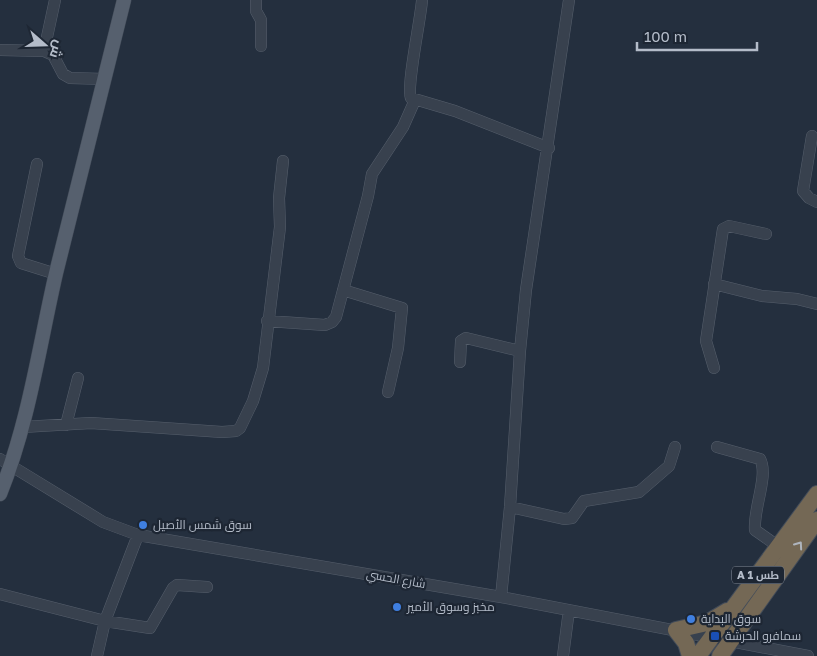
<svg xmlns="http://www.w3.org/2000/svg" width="817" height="656" viewBox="0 0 817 656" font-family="'Golos Text',Cairo,sans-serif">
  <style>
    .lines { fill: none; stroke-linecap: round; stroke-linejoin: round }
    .minor-casing { stroke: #565f6c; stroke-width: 12 }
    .major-casing { stroke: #414a57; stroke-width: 15 }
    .highway-casing { stroke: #434c59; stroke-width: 18 }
    .minor { stroke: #38414e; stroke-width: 11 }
    .major { stroke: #56606e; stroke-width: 14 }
    .highway { stroke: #746855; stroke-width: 16 }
    .oneway { stroke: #aeb4bd }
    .shop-dot { fill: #3f7fe0; stroke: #1d2633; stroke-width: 2 }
    .transit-dot { fill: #1a4fb4; stroke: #1d2633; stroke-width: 2 }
    .labels { text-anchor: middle; stroke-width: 4.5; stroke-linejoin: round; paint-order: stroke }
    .shield { fill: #1d2633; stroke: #878f9c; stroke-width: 1 }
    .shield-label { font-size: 11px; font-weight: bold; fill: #b4bcc9 }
    .poi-label { font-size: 12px; fill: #b4bcc9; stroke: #1d2633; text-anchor: start }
    .street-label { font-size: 12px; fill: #b4bcc9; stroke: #1d2633 }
  </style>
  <rect width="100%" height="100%" fill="#242f3e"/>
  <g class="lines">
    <defs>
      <path id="minor" d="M256,0V11L261,20V46
        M422,0C421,18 406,87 411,98L455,111L549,148
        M0,50L44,51L53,55L63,74L70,78L105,79
        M44,51L55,0
        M812,136L803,191L809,198L817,202
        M37,164L18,256L21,263L56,274
        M714,284L762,296L797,299L817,304
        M343,290L402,308L398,348L388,392
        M267,321L325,325L332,322L336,317L368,196L372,174L403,127L415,100
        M460,362L461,341L466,338L520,351
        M714,368L706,341L723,229L729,226L766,234
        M66,425L78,378
        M23,427L91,423L222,432L236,431L240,428L253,401L263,368L280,227L279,198L283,161
        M717,447L760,459C769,475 753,509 755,530L779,547
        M0,459L103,522L138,535L501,597L808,656
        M510,507L564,519L572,518L584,501L639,492L669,466L675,447
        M0,594L105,621L150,628L173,588L177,585L207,587
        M501,597L510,507L520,351L526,290L569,0
        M97,656L105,621L138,535
        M563,656L569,610"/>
      <path id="major" d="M0,494C29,422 39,347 56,273C78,182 101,91 124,0"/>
      <path id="highway" d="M676,630L707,623L727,611
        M676,630L686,643L690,656
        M698,656L817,494
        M720,656L817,520"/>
    </defs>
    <use href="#minor" class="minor-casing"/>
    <use href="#major" class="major-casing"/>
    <use href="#highway" class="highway-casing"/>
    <use href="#minor" class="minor"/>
    <use href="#major" class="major"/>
    <use href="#highway" class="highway"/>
  </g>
  <defs><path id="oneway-chevron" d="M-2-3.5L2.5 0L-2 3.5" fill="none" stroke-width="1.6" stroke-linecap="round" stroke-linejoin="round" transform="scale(1.25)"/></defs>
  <use class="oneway" href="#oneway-chevron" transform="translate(799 545) rotate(-55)"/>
  <g class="shop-dot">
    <circle cx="143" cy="525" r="5"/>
    <circle cx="397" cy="607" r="5"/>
    <circle cx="691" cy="619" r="5"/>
  </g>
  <rect class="transit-dot" x="710" y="631" width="10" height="10" rx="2.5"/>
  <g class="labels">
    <rect class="shield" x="732" y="566.5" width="52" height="17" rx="4"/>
    <g class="shield-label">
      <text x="758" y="579">A 1 طس</text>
    </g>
    <g class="poi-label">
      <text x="153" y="529">سوق شمس الأصيل</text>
      <text x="407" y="611">مخبز وسوق الأمير</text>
      <text x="701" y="623">سوق البداية</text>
      <text x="725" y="640">سمافرو الحرشة</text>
    </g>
    <g class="street-label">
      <text transform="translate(396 579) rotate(10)" y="4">شارع الحسي</text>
    </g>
  </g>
  <g transform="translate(45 45) rotate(110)" stroke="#1d2633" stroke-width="4" paint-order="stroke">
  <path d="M0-4L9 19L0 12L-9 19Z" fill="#b4bcc9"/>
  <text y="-8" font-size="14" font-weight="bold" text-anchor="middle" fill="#b4bcc9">ش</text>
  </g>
  <path d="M637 42v8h120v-8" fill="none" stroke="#b4bcc9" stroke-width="2.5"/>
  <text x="644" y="42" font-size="15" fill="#b4bcc9" stroke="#1d2633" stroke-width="4" paint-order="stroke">100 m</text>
</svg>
